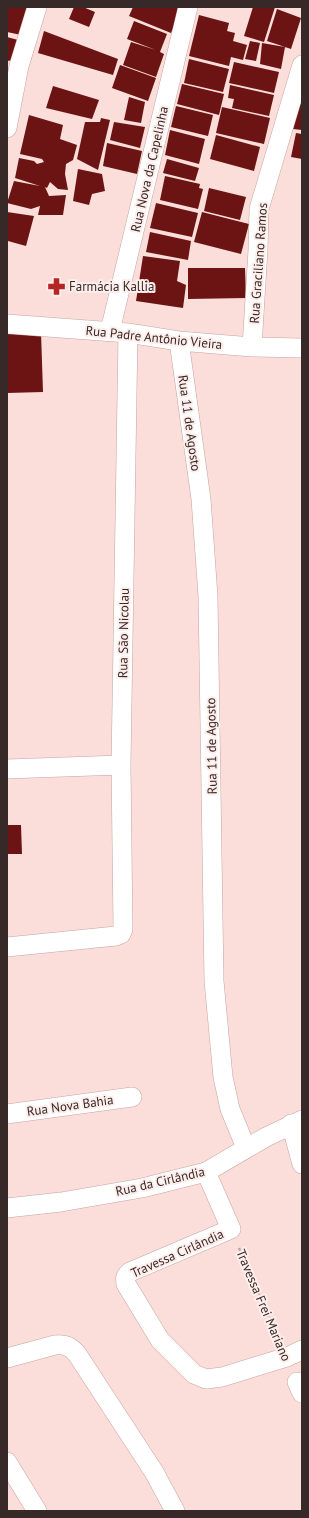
<svg xmlns="http://www.w3.org/2000/svg" width="309" height="1518" viewBox="0 0 309 1518" font-family="'PT Sans',sans-serif">
  <style>
    .building { fill: #6b1413 }
    .lines { fill: none; stroke-linecap: round; stroke-linejoin: round }
    .street-casing { stroke: #c7a49f; stroke-width: 20 }
    .path { stroke: #bda5a1; stroke-width: 2.5; stroke-dasharray: 3 3; stroke-linecap: butt }
    .street { stroke: #fff; stroke-width: 19 }
    .labels { text-anchor: middle; stroke-width: 4; stroke-linejoin: round; paint-order: stroke }
    .street-label { font-size: 13px; fill: #372927; stroke: #fdeeec }
    .poi-label { font-size: 13px; fill: #372927; stroke: #fdeeec; text-anchor: start }
  </style>
  <rect width="100%" height="100%" fill="#fbddd9"/>
  <path class="building" d="M7,7H35L26,36L7,32Z
    M74,7H83L95,12L89,27L69,19Z
    M133,7H182L171,33L129,16Z
    M253,7H275L264,42L244,36Z
    M277,9L301,18L291,49L267,41Z
    M199,15L229,23L227,31L235,33L233,41L247,45L243,60L231,57L229,66L189,56Z
    M134,21L167,34L160,52L164,54L156,77L123,65L131,42L156,50L127,39Z
    M44,31L118,59L113,75L38,53Z
    M7,37L18,40L14,60L7,61Z
    M250,41L260,43L256,61L245,59Z
    M262,43L285,47L281,69L260,64Z
    M189,59L229,69L223,92L184,83Z
    M234,62L279,72L274,93L229,83Z
    M120,65L156,78L148,101L112,88Z
    M182,84L224,94L219,115L177,104Z
    M230,85L274,95L269,116L232,108L234,99L228,98Z
    M53,86L99,100L92,119L46,108Z
    M129,97L145,102L141,123L124,120Z
    M297,102L302,103V130L293,129Z
    M176,106L213,115L208,136L171,127Z
    M222,107L270,118L264,144L216,133Z
    M29,115L63,125L60,139L77,145L73,160L66,164L65,174L68,190L58,189L50,182L47,188L45,187L49,196L66,195L63,215H38L40,206L31,209L7,203L14,181L40,186L15,178L19,158L34,161L37,164L44,162L42,159L20,154Z
    M101,118L110,120L98,170L77,159L85,122H100Z
    M114,122L145,127L140,148L110,140Z
    M170,130L205,139L199,164L165,155Z
    M296,133L302,134V159L291,157Z
    M216,135L260,147L254,171L210,159Z
    M107,143L142,151L137,174L103,166Z
    M167,159L199,168L195,181L163,173Z
    M78,169L102,174L105,191L92,194L89,205L73,201Z
    M165,176L200,184L199,188L203,189L198,209L160,200Z
    M209,188L246,197L240,220L204,211Z
    M156,203L198,213L192,237L150,228Z
    M7,212L34,216L26,246L8,241L7,245Z
    M202,212L249,224L241,254L194,242Z
    M150,232L191,241L188,260L146,252Z
    M143,256L180,261L177,281L186,285L183,308L136,301Z
    M188,268H245L246,298L188,299Z
    M7,332H41L43,392L7,393Z
    M7,825H21L22,854H7Z"/>
  <g class="lines">
    <defs>
      <path id="street" d="M7,128L19,66L37,7
        M7,324L128,333L179,341L252,347L302,348
        M110,331L188,7
        M179,341L201,499L208,596L214,981L223,1077L230,1109L246,1148
        M252,347L258,250L259,209L302,65
        M7,769L121,765
        M7,947L116,936L121,934L123,929L121,765L128,333
        M7,1114L132,1097
        M291,1124L302,1164
        M206,1172L231,1229L130,1272C125,1276 125,1278 126,1284L160,1340L194,1374L206,1379L222,1377L287,1357L302,1350
        M7,1208L61,1202L142,1188L206,1172L266,1137L302,1120
        M7,1358L55,1345C65,1344 70,1346 77,1354L154,1472L175,1511
        M297,1382L302,1393
        M7,1462L37,1511"/>
    </defs>
    <use href="#street" class="street-casing"/>
    <path class="path" d="M239,1248L278,1337"/>
    <use href="#street" class="street"/>
  </g>
  <defs>
    <symbol id="pharmacy-bare" viewBox="-9 -9 18 18"><path d="M-2-6h4v4h4v4h-4v4h-4v-4h-4v-4h4Z" fill="#b52525" stroke="#fdeeec" stroke-width="2.5" paint-order="stroke"/></symbol>
  </defs>
  <g fill-rule="evenodd">
    <use href="#pharmacy-bare" x="44" y="274" width="25" height="25"/>
  </g>
  <g class="labels">
    <g class="street-label">
      <text transform="translate(149 169) rotate(-77)" y="5">Rua Nova da Capelinha</text>
      <text transform="translate(258 263) rotate(-86)" y="5">Rua Graciliano Ramos</text>
      <text transform="translate(154 337) rotate(6)" y="5">Rua Padre Antônio Vieira</text>
      <text transform="translate(190 423) rotate(82)" y="5">Rua 11 de Agosto</text>
      <text transform="translate(123 633) rotate(-89)" y="5">Rua São Nicolau</text>
      <text transform="translate(211 746) rotate(-91)" y="5">Rua 11 de Agosto</text>
      <text transform="translate(70 1105) rotate(-8)" y="5">Rua Nova Bahia</text>
      <text transform="translate(160 1181) rotate(-13)" y="5">Rua da Cirlândia</text>
      <text transform="translate(177 1253) rotate(-24)" y="5">Travessa Cirlândia</text>
      <text transform="translate(264 1305) rotate(67)" y="5">Travessa Frei Mariano</text>
    </g>
    <g class="poi-label">
      <text x="69" y="291">Farmácia Kallia</text>
    </g>
  </g>
  <rect width="309" height="1518" fill="none" stroke="#372927" stroke-width="16"/>
</svg>
